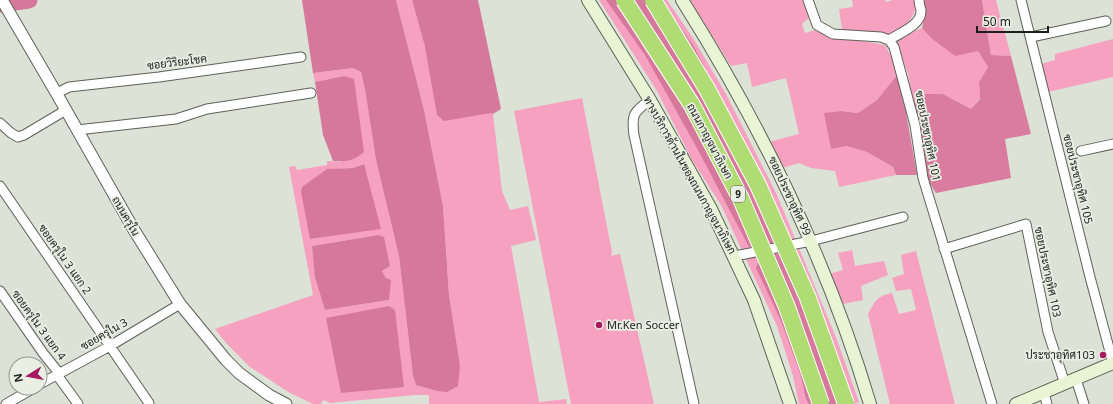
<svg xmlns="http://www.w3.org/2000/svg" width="1113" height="404" viewBox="0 0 1113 404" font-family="'Noto Sans',Sarabun,sans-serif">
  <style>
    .green { fill: #f7a1c0; fill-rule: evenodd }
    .forest { fill: #da7ca0 }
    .water { fill: #d6789c }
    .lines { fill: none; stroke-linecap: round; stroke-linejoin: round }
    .river { stroke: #d6789c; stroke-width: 17 }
    .minor-casing { stroke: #5e6258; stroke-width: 11 }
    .tertiary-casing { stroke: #5e6258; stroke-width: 13 }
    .secondary-casing { stroke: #5e6258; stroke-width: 14 }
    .minor { stroke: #fff; stroke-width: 9 }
    .tertiary { stroke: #fff; stroke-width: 11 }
    .secondary { stroke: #e7f5d5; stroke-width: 12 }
    .motorway-bridge-casing { stroke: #fff; stroke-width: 18; stroke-linecap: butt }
    .motorway-bridge { stroke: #b0dd73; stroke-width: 16 }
    .poi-dot { fill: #a51a60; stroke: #e9efe3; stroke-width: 1.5 }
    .labels { text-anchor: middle; stroke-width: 3.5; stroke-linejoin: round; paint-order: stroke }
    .shield { fill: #e9efe3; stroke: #5a5d56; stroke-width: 1 }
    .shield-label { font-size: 10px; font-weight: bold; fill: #1c1e19 }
    .street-label { font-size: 11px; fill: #1c1e19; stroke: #e9efe3 }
    .poi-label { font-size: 11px; fill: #1c1e19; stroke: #e9efe3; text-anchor: start }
  </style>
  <rect width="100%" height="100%" fill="#dce2d6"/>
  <path class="green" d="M396,0H412L425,47L493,114L502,191L510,210L528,206L536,240L511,246L539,402L566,399L567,404H429V395H416L330,403L323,400L321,404H313L290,393L250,367L227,344L215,329L313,295L289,167L295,166L297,170L327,165V161L341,162L344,76L315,82L313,73L353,68L361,72L365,88L376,160L399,256L413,376L416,385L438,391L460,365L449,295L443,206L424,110ZM363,164L380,228L310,239L341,168H353ZM378,235L383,237L390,266L382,271L386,278L389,300L325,310L312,246Z
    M599,0H667L693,38L726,94L777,195L837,340L859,402L853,404H799L793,376L777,326L721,205L692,160L657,91Z
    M690,0H804L810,17L802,24L805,33L819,29L846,38L885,45L894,61L897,75L877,100L858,113L841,111L824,114L846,146L867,152L893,167L896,175L839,187L835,171L811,168L799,163L779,169L769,142L799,134L786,78L752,87L747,63L731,66Z
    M852,0H885L886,2L893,0H915C919,15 903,30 890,35C881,38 856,33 846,32L842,29L839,9L853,7Z
    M982,0H996L1011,56L991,55Z
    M922,28L931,38L978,51L988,67L979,82L980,98L971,109L943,94L913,104L908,74L898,44V38Z
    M1113,39V77L1048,92L1041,64L1055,60V54Z
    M582,98L612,252L611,256L620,254L654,404H571L514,111Z
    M852,250L855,266L884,261L888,275L861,286L863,300L843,304L829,274L843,270L838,253Z
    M916,251L955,404H890L868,314C875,301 877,296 892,293L899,314L916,310L911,289L896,291L892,278L904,274L901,255Z"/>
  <path class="forest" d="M923,0H982L991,55L1011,56L1031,134L1005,139L1011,178L936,193L929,182L913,104L920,94H943L971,109L980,99L979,82L988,67L978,51L955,56L931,38L922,28L925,13Z
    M897,75L905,107L917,175H896L893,167L867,152L846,146L831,149L824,113L841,111L858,113L877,100Z"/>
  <path class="water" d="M302,0H396L424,110L443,206L449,295L460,365L458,386L447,392L437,391L416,385L413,376L399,256L376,160L365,89L361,72L353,68L313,73Z
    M412,0H478L501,109L493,114L491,113L444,121L437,115L425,47Z
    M606,0H661L693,45L769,190L789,234L770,245L749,247L698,150L645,55Z
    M344,76L354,79L364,152C353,161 347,162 333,161L323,135L315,82Z
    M364,164L381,229L310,239L301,192L302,187L327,169L353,168Z
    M378,235L384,237L390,266L382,271L386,278L391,280L389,300L325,310L315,277L312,246Z
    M793,251L847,384L850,398L843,404H809L806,399L801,376L781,321L756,268L759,261L775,254Z
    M389,306L395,310L404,387L341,393L326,318Z"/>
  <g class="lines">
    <path class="river" d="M0,4L29,0"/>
    <defs>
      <path id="minor" d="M808,0L817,25L833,34L881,37L889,40L894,47L915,125L923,178L992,404
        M1021,0L1090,277L1113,363
        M1031,37L1106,21
        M889,40C900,33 922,25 921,10C920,7 919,3 919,0
        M57,93L69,87L159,77L301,57
        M650,100C634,112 631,114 634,135L694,404
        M0,123L11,133L18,137L24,135L66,110
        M77,130L176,119L207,109L311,93
        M1081,151L1113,144
        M0,186L149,403
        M944,249L1026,224L1048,332L1065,384
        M735,256L811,241L903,217
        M0,291L43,353L59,373
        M57,375L78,404
        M1076,379L1084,404
        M40,384L110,346L180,304
        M1044,393L1047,404
        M6,404L34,388"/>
      <path id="tertiary" d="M2,0L58,96L134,230L180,304L226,360L239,373L269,395L286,404"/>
      <path id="secondary" d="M588,0L650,100L711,209L754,300L790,404
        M682,0C762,127 827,260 870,404
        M1016,404L1113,363"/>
    </defs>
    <use href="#minor" class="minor-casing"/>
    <use href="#tertiary" class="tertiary-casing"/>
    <use href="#secondary" class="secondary-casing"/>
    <use href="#minor" class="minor"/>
    <use href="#tertiary" class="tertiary"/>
    <use href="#secondary" class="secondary"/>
    <defs>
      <path id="motorway-bridge" d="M624,0L692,105L741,199L787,307L821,404
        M653,0L707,89L758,185L808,298L846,404"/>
    </defs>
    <use href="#motorway-bridge" class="motorway-bridge-casing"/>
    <use href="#motorway-bridge" class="motorway-bridge"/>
  </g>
  <g class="poi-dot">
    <circle cx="599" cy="325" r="4"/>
    <circle cx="1103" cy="355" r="4"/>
  </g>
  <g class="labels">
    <rect class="shield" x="731" y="186" width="14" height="16" rx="3"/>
    <g class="shield-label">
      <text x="738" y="198">9</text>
    </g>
    <g class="street-label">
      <text transform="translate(177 62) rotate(-7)" y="4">ซอยวิริยะโชค</text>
      <text transform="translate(928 136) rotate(79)" y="4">ซอยประชาอุทิศ 101</text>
      <text transform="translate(710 141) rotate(62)" y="4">ถนนกาญจนาภิเษก</text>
      <text transform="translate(690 175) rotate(61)" y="4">ทางบริการด้านในของถนนกาญจนาภิเษก</text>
      <text transform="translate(1078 179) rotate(76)" y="4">ซอยประชาอุทิศ 105</text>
      <text transform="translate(790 196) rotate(65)" y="4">ซอยประชาอุทิศ 99</text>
      <text transform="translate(126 216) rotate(60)" y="4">ถนนครุใน</text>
      <text transform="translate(65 259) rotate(55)" y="4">ซอยครุใน 3 แยก 2</text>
      <text transform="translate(1048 272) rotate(78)" y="4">ซอยประชาอุทิศ 103</text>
      <text transform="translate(39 325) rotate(54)" y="4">ซอยครุใน 3 แยก 4</text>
      <text transform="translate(104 334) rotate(-30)" y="4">ซอยครุใน 3</text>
    </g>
    <g class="poi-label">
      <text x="607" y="329">Mr.Ken Soccer</text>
      <text x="1095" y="359" text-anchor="end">ประชาอุทิศ103</text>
    </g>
  </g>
  <g transform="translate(28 376) rotate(259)"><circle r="19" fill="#e9efe3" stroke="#979b92"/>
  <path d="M0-3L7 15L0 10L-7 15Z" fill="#a51a60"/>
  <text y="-6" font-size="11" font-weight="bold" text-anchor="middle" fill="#1c1e19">N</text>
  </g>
  <path d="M977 26v6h71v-6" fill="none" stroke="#1c1e19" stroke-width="2"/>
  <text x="983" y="26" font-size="12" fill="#1c1e19" stroke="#e9efe3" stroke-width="3" paint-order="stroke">50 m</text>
</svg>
